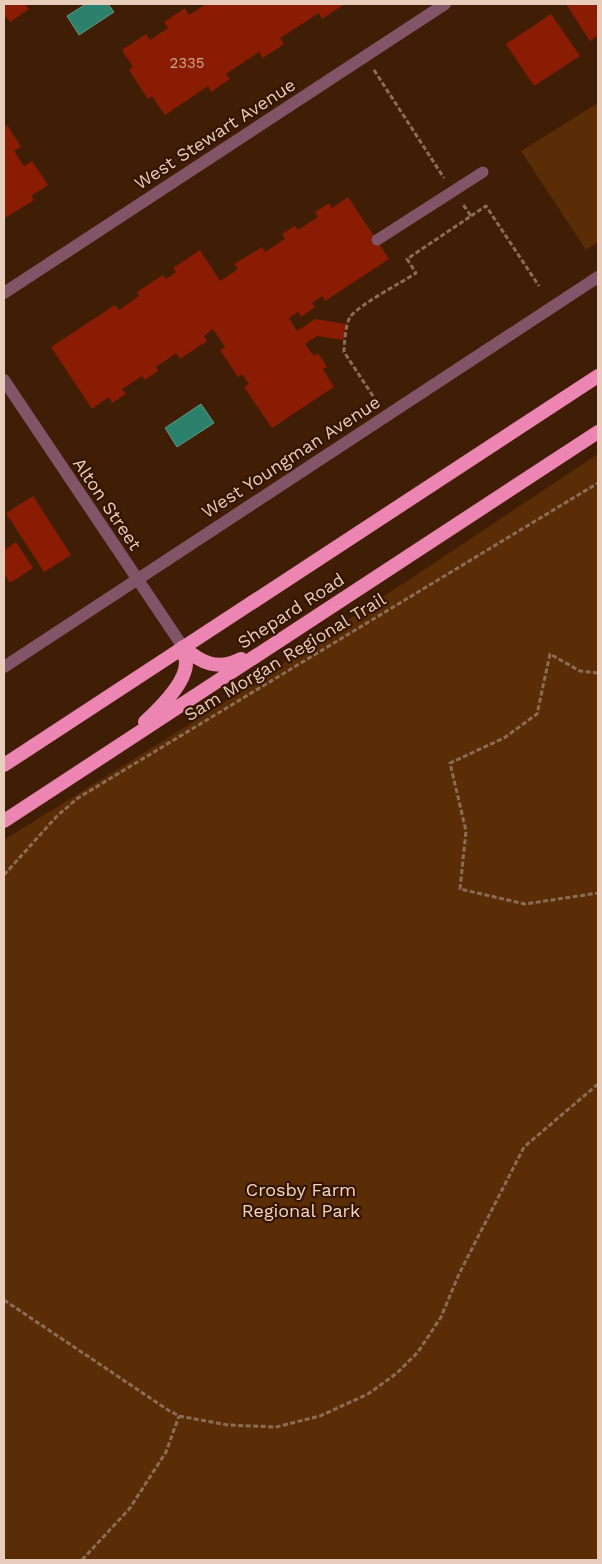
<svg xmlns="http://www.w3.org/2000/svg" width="602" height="1564" viewBox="0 0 602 1564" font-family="'Work Sans',sans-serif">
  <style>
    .green { fill: #5b2d07 }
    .water { fill: #2b816c; stroke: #649884 }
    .building { fill: #891c03 }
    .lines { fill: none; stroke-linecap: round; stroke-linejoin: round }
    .path { stroke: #8b6d57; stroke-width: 3; stroke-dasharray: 5 2.5; stroke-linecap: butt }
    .service { stroke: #825467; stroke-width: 11 }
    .minor { stroke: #825467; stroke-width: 12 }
    .trunk { stroke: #ed85b2; stroke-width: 14 }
    .labels { text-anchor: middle; stroke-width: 4.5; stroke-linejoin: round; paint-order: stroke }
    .number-label { font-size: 15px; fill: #d1a18e }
    .street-label { font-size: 18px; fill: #e9cdbc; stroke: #351400 }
    .park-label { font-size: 18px; fill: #f0d7c7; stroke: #351400 }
  </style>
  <rect width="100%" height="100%" fill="#3f1e05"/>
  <path class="green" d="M598,103V242L586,250L521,151Z
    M598,454V1560H4V840L222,704Z"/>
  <path class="water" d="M86,4H108L114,12L79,35L67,16Z
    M201,404L214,423L177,447L165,428Z"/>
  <path class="building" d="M4,4H25L29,9L10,22L4,15Z
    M206,4H342L343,5L322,19L319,13L280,38L284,44L263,58L259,52L226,74L230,79L211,92L208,86L165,115L152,96L148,99L129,70L133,67L122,50L146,34L150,40L168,28L164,22L185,8L189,15Z
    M566,4H598V35L590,41Z
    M551,14L580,56L534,86L506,44Z
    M7,125L21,147L14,151L24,166L32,161L48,185L31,196L34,200L5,218L4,216V127Z
    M348,197L389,259L325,301L322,296L312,303L315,307L301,317L298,312L289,318L297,331L315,319L346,324L343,340L317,336L305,344L314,356L318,353L327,367L323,369L334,387L272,428L244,387L249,384L242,374L238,377L220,350L225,347L213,329L204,336L207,341L180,359L176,353L156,367L158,371L145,380L142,376L122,389L126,394L112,403L109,397L92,409L51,347L115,305L119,310L139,296L137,292L163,275L166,279L176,272L173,268L200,250L220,281L238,269L234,264L262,247L265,252L285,239L282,234L295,226L298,230L318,217L315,212L329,203L332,208Z
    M33,496L71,555L44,572L6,513Z
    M16,542L33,568L10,583L4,573V550Z"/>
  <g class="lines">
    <path class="path" d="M374,70L444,178
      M471,216L486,206L539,286
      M373,396L344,352C344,344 346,323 350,317C360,304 401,283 416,273L407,259L471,216L462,203
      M598,673L580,671L550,654L537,714L504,738L450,763L466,831L460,889L525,904L598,893
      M4,875L57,816L78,798L598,483
      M4,1300L168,1410L179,1416L228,1425L276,1427L320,1416L368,1394L397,1373L418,1352L441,1317L459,1274L524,1147L598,1084
      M82,1560L130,1508L166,1452L179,1416"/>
    <path class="service" d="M377,240L483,172"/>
    <path class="minor" d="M4,293L445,4
      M4,380L183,647
      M4,667L598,277"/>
    <path class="trunk" d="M183,647C201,663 218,671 241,659
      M145,722C159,709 186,683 186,663C186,658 184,652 183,647
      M4,765L598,376
      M4,821L598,432"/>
  </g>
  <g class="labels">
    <g class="number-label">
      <text x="187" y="68">2335</text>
    </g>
    <g class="street-label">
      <text transform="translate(215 134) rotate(-33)" y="6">West Stewart Avenue</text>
      <text transform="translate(291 457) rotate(-33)" y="6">West Youngman Avenue</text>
      <text transform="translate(107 504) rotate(56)" y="6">Alton Street</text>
      <text transform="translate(291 611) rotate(-33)" y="6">Shepard Road</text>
      <text transform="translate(285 657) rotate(-31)" y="6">Sam Morgan Regional Trail</text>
    </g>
    <g class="park-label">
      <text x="301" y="1196">Crosby Farm<tspan x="301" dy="21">Regional Park</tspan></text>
    </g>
  </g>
  <rect width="602" height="1564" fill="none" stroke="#e9cdbc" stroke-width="10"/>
</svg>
